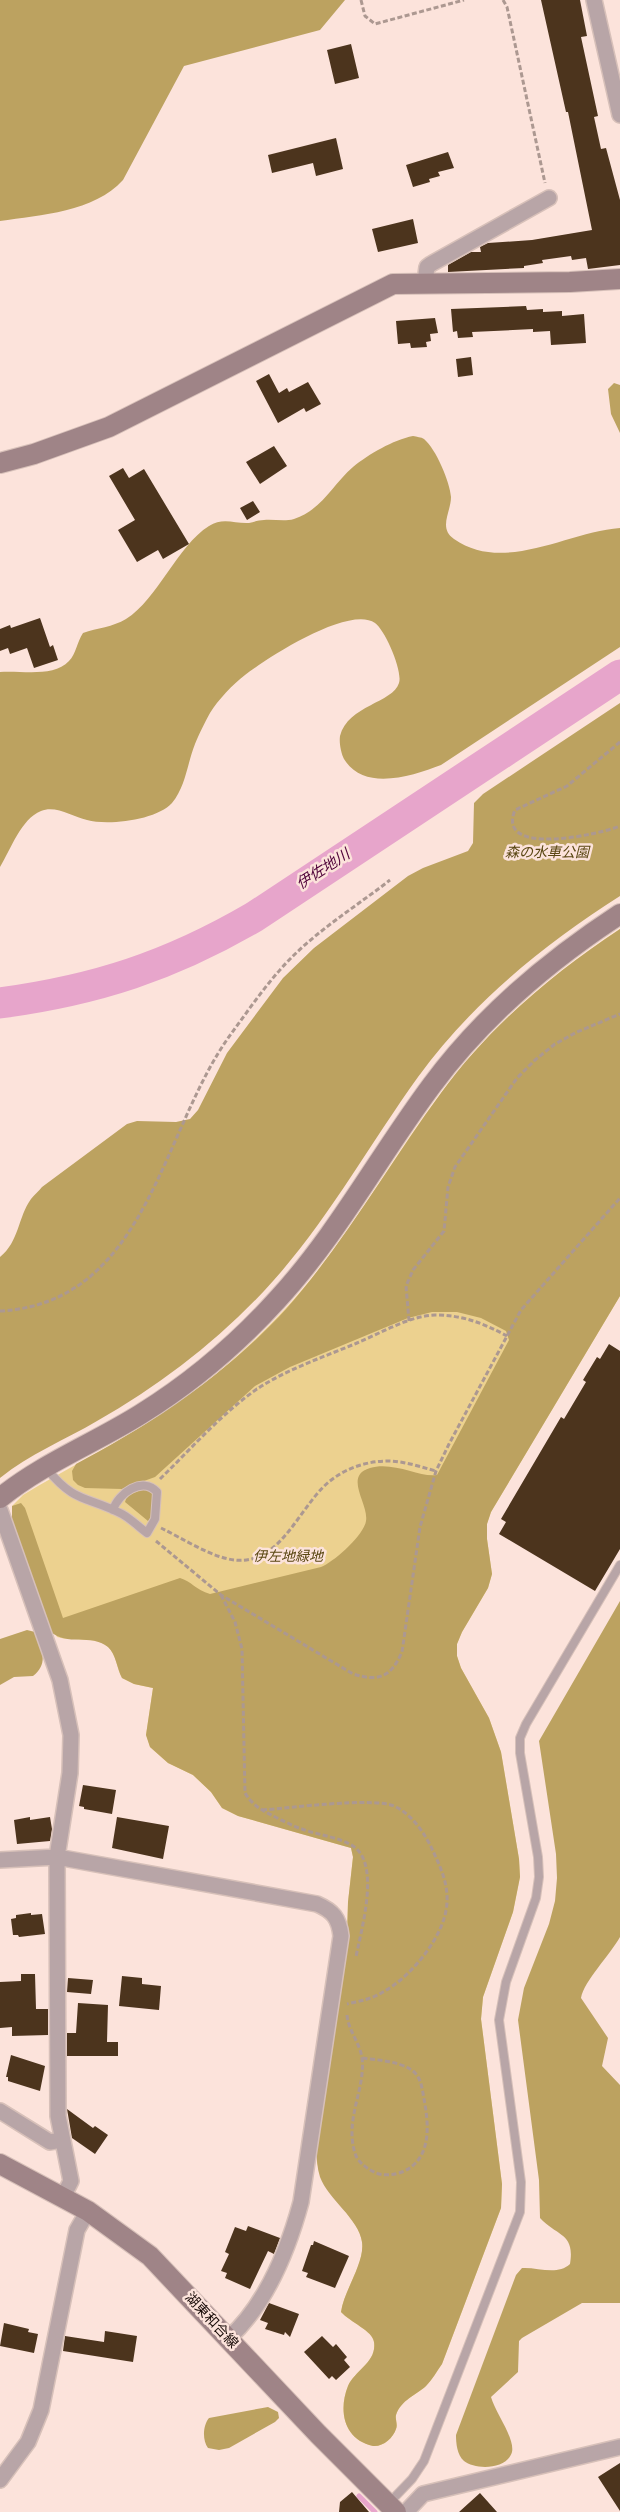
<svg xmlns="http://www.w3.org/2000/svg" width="620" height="2512" viewBox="0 0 620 2512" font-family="Merriweather,'Noto Sans JP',serif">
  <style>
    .green { fill: #ecd18f }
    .forest { fill: #bca260 }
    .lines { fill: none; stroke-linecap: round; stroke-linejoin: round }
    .stream { stroke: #e7a5cb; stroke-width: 5 }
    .river { stroke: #e7a5cb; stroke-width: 31 }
    .building { fill: #4c341d }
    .lane-casing { stroke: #d7c0b9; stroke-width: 10 }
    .street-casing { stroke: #d7c0b9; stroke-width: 18 }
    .secondary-casing { stroke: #d7c0b9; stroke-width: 22 }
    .path { stroke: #ac9891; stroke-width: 3; stroke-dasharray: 5 2.5; stroke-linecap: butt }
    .lane { stroke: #b8a5a7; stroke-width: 8 }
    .street { stroke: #b8a5a7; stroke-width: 15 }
    .secondary { stroke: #9f8487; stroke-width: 20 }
    .labels { text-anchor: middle; stroke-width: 5; stroke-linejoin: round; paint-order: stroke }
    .park-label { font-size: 14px; font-style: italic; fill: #5a4713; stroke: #fce3db }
    .street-label { font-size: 14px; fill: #160906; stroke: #fce3db }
    .water-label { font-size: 15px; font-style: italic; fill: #4e0038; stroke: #fce3db }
  </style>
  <rect width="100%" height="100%" fill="#fce3db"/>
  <path class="green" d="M620,929V1296L491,1512L487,1524V1539L492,1574L488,1588L462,1632L457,1644V1656L461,1668L489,1718L501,1752L519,1859L520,1877L513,1912L483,1997L481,2019L502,2184L501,2208L442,2364C437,2371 432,2380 426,2386C416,2395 401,2400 396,2415C395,2419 398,2425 396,2429C393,2438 383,2447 373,2446C344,2440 338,2411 348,2386C355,2370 377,2362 374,2342C373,2331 350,2322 341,2312C344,2290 365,2263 362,2242C360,2219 323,2195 317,2162L347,1936L348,1902L353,1857L351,1848L238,1816L222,1808L211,1792L193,1775L168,1763L150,1747L146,1735L153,1688L134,1684L122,1678C117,1669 117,1658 110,1649C99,1635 73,1642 57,1637L12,1520V1506L23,1495C64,1470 106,1449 147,1424C198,1393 244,1353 285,1309C346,1244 388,1163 442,1092C491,1026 552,974 620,929Z"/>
  <path class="forest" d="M0,0H345L320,30L184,66L123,180C94,212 41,215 0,221Z
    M614,383L620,385V433L611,414L608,389Z
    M413,436C417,437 421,437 424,439C436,449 450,482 451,497C451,512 438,528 454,539C504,574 567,532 620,528V647L441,765C412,776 364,792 344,759C341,753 339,743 340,736C348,705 393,703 399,683C403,671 385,630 375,623C349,605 267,658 245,675C233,684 218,700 210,713C205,722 199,734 195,744C187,764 186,786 172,803C157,820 108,826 87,820C73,817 56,805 41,811C21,819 11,849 0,867V672C20,670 53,678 69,661C76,654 77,642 83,633C97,628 113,627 126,619C158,599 177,546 209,526C223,517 235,524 249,523C254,522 259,520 264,520C274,519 284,522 294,519C323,509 332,485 353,467C369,454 393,440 413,436Z
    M620,703V896C543,945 472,1003 418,1077C367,1148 324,1227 264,1291C215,1343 159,1386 97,1421C65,1440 29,1454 0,1478V1257C19,1242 18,1217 31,1199C34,1195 39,1191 42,1187L127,1124L137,1121L176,1122L190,1119L198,1110L227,1053L283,978L314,948L408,876L423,868L468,851L473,843L474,803L483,794Z
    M620,929V1296L491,1512L487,1524V1539L492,1574L488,1588L462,1632L457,1644V1656L461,1668L489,1718L501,1752L519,1859L520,1877L513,1912L483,1997L481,2019L502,2184L501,2208L442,2364C437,2371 432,2380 426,2386C416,2395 401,2400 396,2415C395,2419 398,2425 396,2429C393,2438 383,2447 373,2446C344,2440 338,2411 348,2386C355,2370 377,2362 374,2342C373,2331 350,2322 341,2312C344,2290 365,2263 362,2242C359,2219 328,2199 320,2177C317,2168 317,2159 316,2150L347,1936L348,1902L353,1857L351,1848L238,1816L222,1808L211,1792L193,1775L168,1763L150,1747L146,1735L153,1688L134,1684L122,1678C117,1669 116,1654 108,1647C91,1633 67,1647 50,1631L12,1520V1506L21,1503L25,1508L63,1618L180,1578C191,1581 196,1590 210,1594L321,1567C334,1562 364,1535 366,1521C369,1504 343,1476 370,1468C394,1461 420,1478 437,1475L509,1340L506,1331L481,1318L457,1312H432L408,1318L290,1367L255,1386L155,1477L122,1489L85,1488L78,1485L73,1480L72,1471L76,1464C153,1423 227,1374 287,1308C345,1242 389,1164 441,1093C489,1027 552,974 620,929Z
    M145,1488L153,1494L151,1518L148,1521L125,1502L127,1496Z
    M620,1601V1937C610,1955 584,1981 581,1998L608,2038L602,2066L620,2085V2303H582L522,2338L519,2341L518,2372L491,2397C495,2412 515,2438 512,2452C507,2470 475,2470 464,2461C457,2455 456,2443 456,2435L516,2275L522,2268C538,2267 557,2276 570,2264C575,2233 558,2237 540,2218L539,2180L518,2020L524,1988L549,1924L555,1901L557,1878L556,1854L539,1741Z
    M27,1630L35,1632C42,1648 49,1664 33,1676L14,1677L0,1685V1639Z
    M268,2407L278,2412L279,2418L275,2422L229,2448L219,2450L208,2448C202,2440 203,2425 209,2418Z"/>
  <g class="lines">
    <path class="stream" d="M359,2496L375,2512"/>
    <path class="river" d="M0,1003C96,990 170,966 254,917L620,675"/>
  </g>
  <path class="building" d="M541,0H580L587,36L581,37L598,116L594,117L601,149L606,148L620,200V265L588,269L586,258L572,260L571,256L542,260L543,263L524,266V268L448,272V265L471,252H481L480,247L488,243L532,240L592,230L568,112H566Z
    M351,44L359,78L335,84L327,50Z
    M336,138L343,169L316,176L313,163L272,173L268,155Z
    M448,152L454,168L438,172L440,176L429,179L430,182L413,187L406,165Z
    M413,219L418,243L378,252L372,229Z
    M526,306L527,310L543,309V312L562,311V316L584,314L586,343L551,345L550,331L533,332V329L472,332L473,337L458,338L457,331L453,332L451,309Z
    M435,318L438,333L430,334L431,341L426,342L427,347L411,348L410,343L398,344L396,321Z
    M471,357L473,375L458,377L456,359Z
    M269,374L279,393L287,388L289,392L308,382L321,404L306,412L304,408L278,423L256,381Z
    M274,446L287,466L260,484L246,462Z
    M123,468L129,478L144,469L189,544L163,559L158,550L137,562L118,530L135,520L109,476Z
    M253,501L260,512L247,520L240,508Z
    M40,618L50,647L53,645L58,660L34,668L27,648L10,654L8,648L0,651V629L10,625L11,628Z
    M609,1344L620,1351V1549L595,1591L499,1534L506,1522L501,1519L561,1417L564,1419L586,1382L583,1380L597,1357L600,1359Z
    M83,1785L116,1790L112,1814L84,1809V1807L79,1806Z
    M30,1817V1820L50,1817L52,1829L50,1841L17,1844L14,1820Z
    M117,1817L169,1826L163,1859L112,1848Z
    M31,1913V1915L42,1914L45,1934L19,1937L18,1935H13L11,1919L16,1918V1915Z
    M21,1974H35L36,2009H48V2035L12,2036V2027L0,2028V1982L21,1981Z
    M122,1976L142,1978V1984L161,1986L159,2010L119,2006Z
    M68,1978L93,1980L91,1994L67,1992Z
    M78,2003L108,2005L107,2042H118V2056H67V2033H76Z
    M11,2055L45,2066L40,2091L8,2081V2077H6Z
    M67,2109L93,2128L95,2126L108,2135L95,2154L72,2138Z
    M248,2226L280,2238L274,2254L268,2251L250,2289L225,2278L227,2273L221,2271L229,2254L225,2252L235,2227L246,2231Z
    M314,2241L349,2256L335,2288L306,2277L308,2273L302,2271L311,2245H313Z
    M269,2303L299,2314L290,2337L285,2332L284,2335L265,2329L268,2323L260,2320Z
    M4,2323L29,2329L28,2332L38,2334L34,2353L0,2346Z
    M105,2331L137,2336L133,2362L63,2351L65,2336L104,2342Z
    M322,2336L333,2347L336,2344L347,2357L344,2360L350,2367L336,2380L332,2376L329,2379L304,2352Z
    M620,2463V2511L598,2477Z
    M352,2492L369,2512H339L340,2502Z
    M480,2493L497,2512H459Z"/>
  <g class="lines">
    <defs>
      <path id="lane" d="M47,1469C75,1504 88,1496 122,1514C131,1519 139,1527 147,1533L155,1519L157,1492C143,1476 118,1493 113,1510
        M389,2503L412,2479L424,2461L520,2212L521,2182L499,2020L506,1982L536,1898L539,1877L538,1857L520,1753V1738L526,1724L620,1565"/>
      <path id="street" d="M594,0L620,115
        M425,282L427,267L431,264L549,198
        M0,1510L60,1680L71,1735L70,1773L57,1857L58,2116L71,2181L63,2197
        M0,1860L57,1857L317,1904C333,1911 339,1918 341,1936L301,2202C288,2250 266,2304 229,2338
        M0,2111L50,2142L61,2140
        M0,2480L28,2442L41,2410L77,2230L88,2211
        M406,2512L423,2494L620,2447"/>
      <path id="secondary" d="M0,463L34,454L109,427L393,284L570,282L620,279
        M0,1498C43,1463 95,1443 141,1414C191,1383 238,1343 277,1300C337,1235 379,1156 432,1085C483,1016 548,961 620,914
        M0,2164L88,2211L150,2256L318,2434L396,2512"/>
    </defs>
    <use href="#lane" class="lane-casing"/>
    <use href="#street" class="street-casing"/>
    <use href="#secondary" class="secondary-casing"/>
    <path class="path" d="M361,0L365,16L375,24L464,0
      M503,0L507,7L545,183
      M620,742L567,786L515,810C495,858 601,834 620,826
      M0,1311C148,1303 161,1129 231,1034C250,1008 269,980 292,957C321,928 358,905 390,880
      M409,1321L406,1286L413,1270L444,1231L448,1187L455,1167L517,1078L535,1060L555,1044L577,1032L620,1014
      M160,1479C191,1449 221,1414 257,1389C287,1369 324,1357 357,1343C381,1333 409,1316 435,1315C462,1315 483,1323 507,1336
      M161,1528C182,1538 212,1558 235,1560C284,1565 300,1501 334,1478C349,1467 369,1461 388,1461C404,1461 421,1467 436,1471
      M156,1541L221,1595L353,1674C379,1682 391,1677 402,1652L420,1527L436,1471L449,1444L521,1310L620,1198
      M221,1595L235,1622L242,1649L245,1793C254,1808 266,1812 281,1820C288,1823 295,1827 302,1829C318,1835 339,1837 353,1846C381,1864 361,1930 356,1957
      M262,1810C290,1808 372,1797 394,1806C412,1814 426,1835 433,1851C441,1868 448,1884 447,1902C446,1935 411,1977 383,1992C372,1999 360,2001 347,2004
      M347,2015C348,2030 360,2043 362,2058C366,2089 343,2121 356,2156C360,2164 368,2169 376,2173C384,2176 394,2175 402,2172C432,2160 429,2125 424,2099C422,2088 421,2075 410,2069C397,2061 377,2060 362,2058"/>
    <use href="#lane" class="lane"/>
    <use href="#street" class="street"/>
    <use href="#secondary" class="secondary"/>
  </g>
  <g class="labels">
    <g class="park-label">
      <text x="547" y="857">森の水車公園</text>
      <text x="288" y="1561">伊左地緑地</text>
    </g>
    <g class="street-label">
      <text transform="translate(212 2320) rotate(47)" y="5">湖東和合線</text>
    </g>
    <g class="water-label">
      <text transform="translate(323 869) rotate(-33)" y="5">伊佐地川</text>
    </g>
  </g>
</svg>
